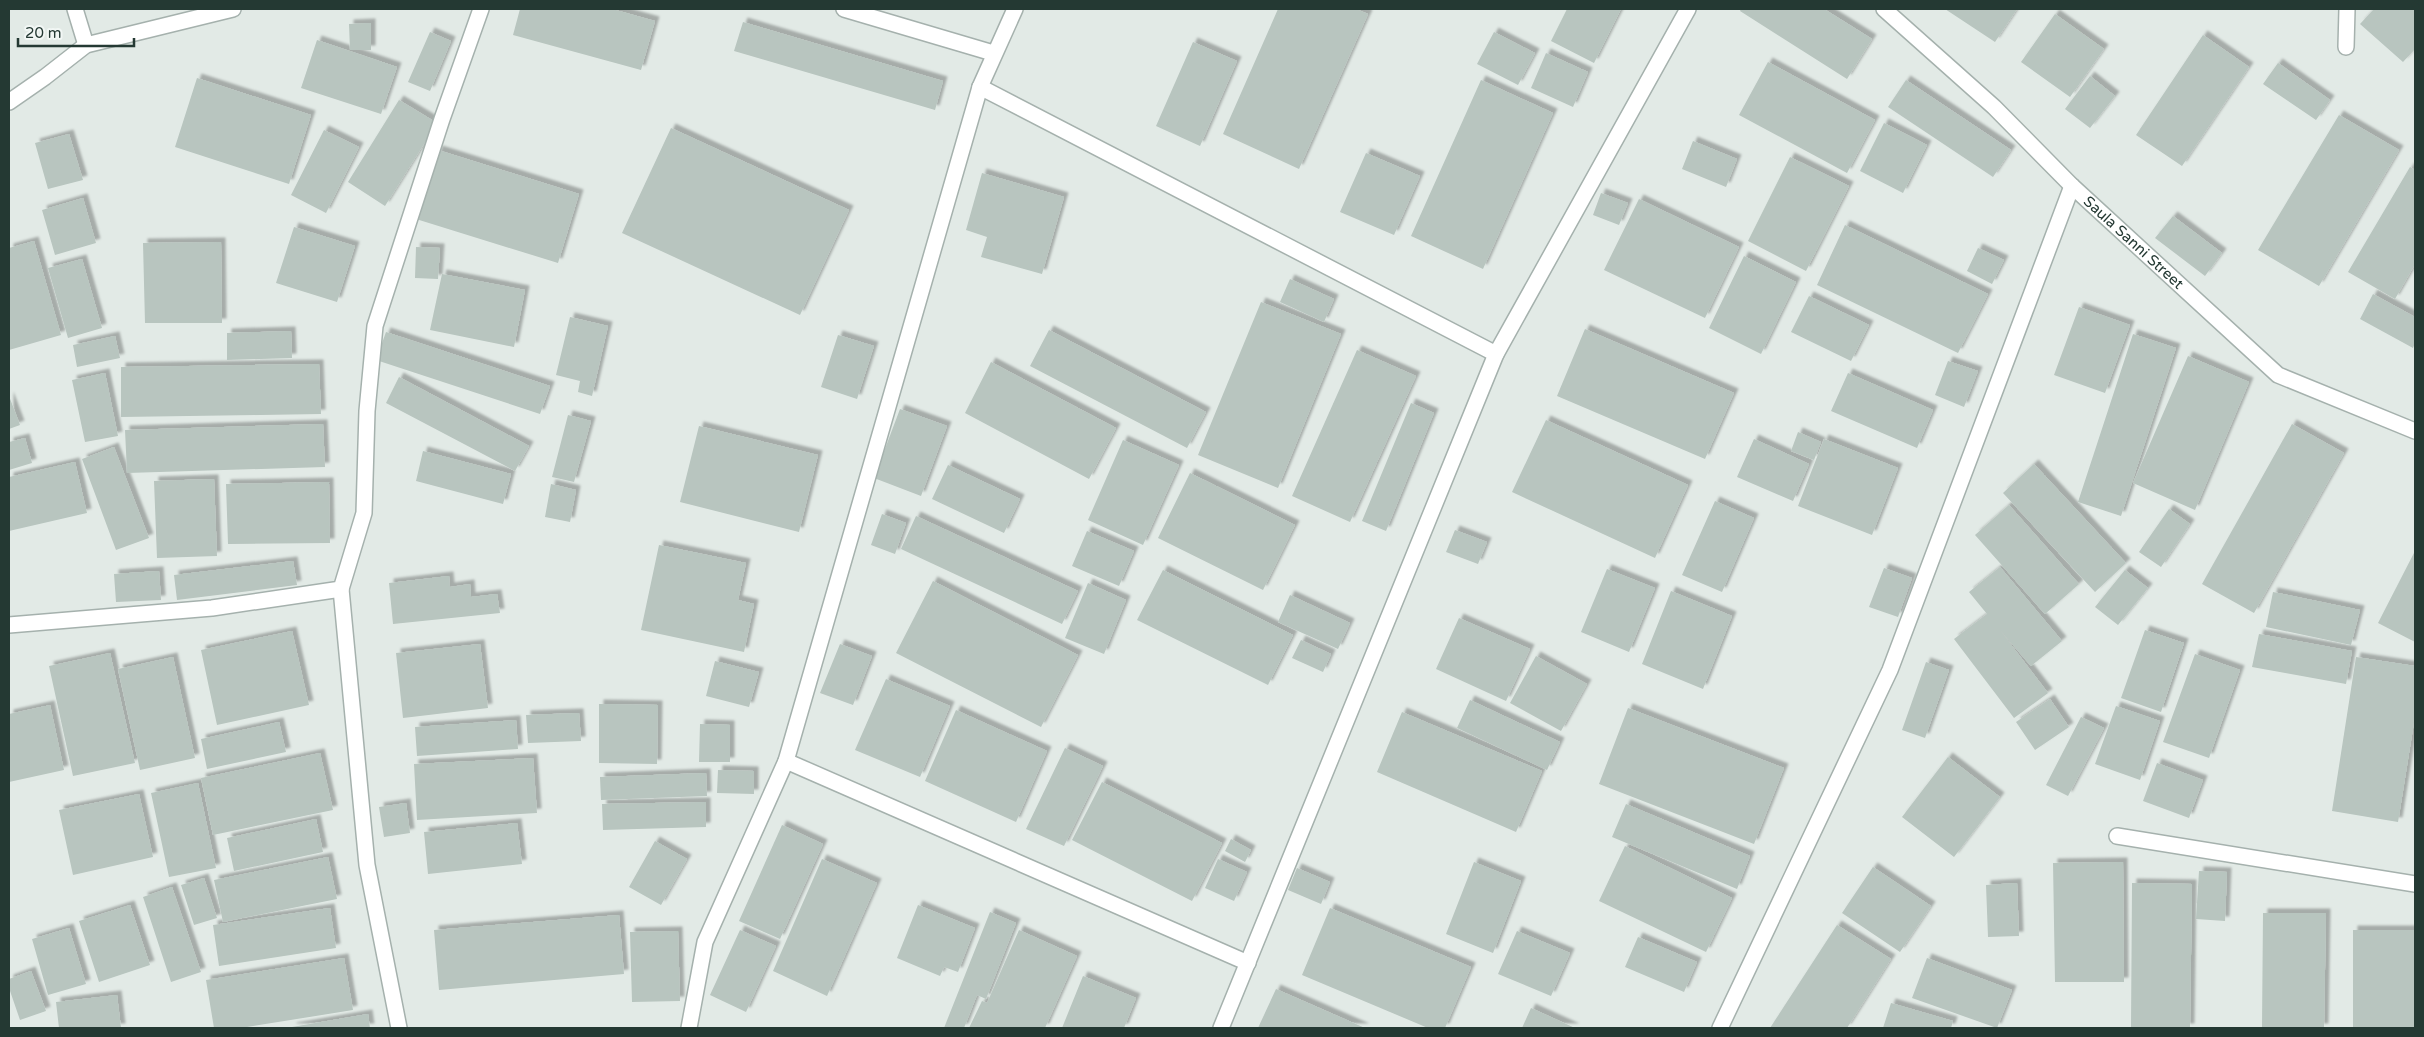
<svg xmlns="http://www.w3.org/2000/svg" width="2424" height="1037" viewBox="0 0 2424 1037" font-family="'Varela Round',sans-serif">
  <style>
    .building { fill: #b8c5bf; filter: url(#shadow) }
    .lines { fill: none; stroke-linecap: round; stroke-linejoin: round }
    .street-casing { stroke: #a5b1ad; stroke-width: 18 }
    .street { stroke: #fff; stroke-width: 15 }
    .labels { text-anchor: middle; stroke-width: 5; stroke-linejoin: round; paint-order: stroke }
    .street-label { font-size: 15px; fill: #243933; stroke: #f2f7f5 }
  </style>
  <defs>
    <filter id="shadow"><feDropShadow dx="4.5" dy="-4.5" stdDeviation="1" flood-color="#0004"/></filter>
  </defs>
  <rect width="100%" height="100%" fill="#e2eae6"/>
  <path class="building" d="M520,9H612L655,21L641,70L513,35Z
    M1278,9H1356L1368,14L1299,169L1223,134Z
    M1567,9H1621L1594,63L1551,41Z
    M1741,9H1824L1872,39L1847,79L1740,11Z
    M1945,9H2017L1995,42Z
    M2374,9H2415V49L2403,62L2360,24Z
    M2055,14L2104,49L2070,97L2021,62Z
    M743,22L943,81L935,110L734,51Z
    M371,23V50H350L349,24Z
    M430,32L451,41L430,91L408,82Z
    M1494,32L1535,53L1518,85L1477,64Z
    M2203,35L2249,67L2182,166L2136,135Z
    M317,40L397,67L381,114L301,88Z
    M1193,42L1237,61L1200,146L1156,126Z
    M1546,53L1588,72L1573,107L1531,88Z
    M1768,62L1875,120L1847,173L1739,115Z
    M2278,63L2330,100L2316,120L2263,84Z
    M2090,76L2115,96L2090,128L2065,109Z
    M197,78L311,115L289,184L175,147Z
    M1481,80L1553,113L1483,269L1411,236Z
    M1906,80L2011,150L1993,177L1888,107Z
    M399,100L437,123L385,206L348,182Z
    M2339,115L2399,150L2319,286L2258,250Z
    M1884,123L1927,145L1903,193L1860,171Z
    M671,128L849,210L800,315L622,233Z
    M324,130L359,147L326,213L291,195Z
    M69,134L83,180L48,189L35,143Z
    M1693,141L1737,159L1726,187L1682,169Z
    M438,150L579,194L558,263L416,219Z
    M1366,153L1420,176L1394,235L1340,212Z
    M1790,157L1849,186L1806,271L1748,241Z
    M2410,167L2415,170V264L2395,299L2348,272Z
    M982,173L1064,197L1042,274L981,257L987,237L966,230Z
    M1601,193L1628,203L1619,225L1593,215Z
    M83,198L96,243L55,255L42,210Z
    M1639,199L1739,247L1705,318L1604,270Z
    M2173,216L2222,253L2205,276L2155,238Z
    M1845,225L1988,294L1958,353L1817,285Z
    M294,227L355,246L337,302L276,283Z
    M34,241L61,335L9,350V248Z
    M221,242L222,323H145L143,243Z
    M416,247L440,248L438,279L415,278Z
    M1978,248L2004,260L1992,284L1967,271Z
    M1744,256L1796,282L1761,354L1709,328Z
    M82,259L102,328L68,338L48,268Z
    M442,274L525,290L514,347L430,330Z
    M1290,279L1334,299L1324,322L1280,302Z
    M2373,294L2415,317V343L2413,348L2360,319Z
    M1809,296L1869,325L1851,361L1791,332Z
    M1261,302L1341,334L1278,488L1198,455Z
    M2079,307L2130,325L2105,393L2054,375Z
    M570,317L608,326L592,396L578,392L580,381L556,375Z
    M1585,329L1734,393L1705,459L1557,396Z
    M1049,330L1206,412L1187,448L1030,366Z
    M291,331L292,358L227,360V333Z
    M386,332L550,386L540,414L376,360Z
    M2133,334L2176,348L2121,516L2078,502Z
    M838,335L874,346L857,399L821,387Z
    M115,336L120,358L77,367L73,345Z
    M1357,350L1416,376L1350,522L1292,496Z
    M2188,356L2249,382L2195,510L2133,483Z
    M1948,361L1978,371L1964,407L1935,395Z
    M991,362L1116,428L1089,479L965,413Z
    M319,364L321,414L121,417V367Z
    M105,373L118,436L85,442L72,380Z
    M1848,373L1933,410L1917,448L1831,411Z
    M399,377L529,446L515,471L386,403Z
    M9,396L20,425L9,429Z
    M1411,403L1434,413L1386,531L1362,521Z
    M900,409L947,426L921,496L874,478Z
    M568,415L591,421L574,482L552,477Z
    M1546,420L1688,485L1655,558L1512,492Z
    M323,424L325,467L127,473L125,430Z
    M2292,424L2344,453L2254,613L2202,584Z
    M699,426L818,455L799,532L680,502Z
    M1798,432L1821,442L1814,460L1791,451Z
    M25,438L32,463L9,470V442Z
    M1754,439L1809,464L1793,501L1737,477Z
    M1824,439L1898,468L1872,535L1798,506Z
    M1123,440L1179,465L1143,545L1088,520Z
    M114,447L149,538L116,550L82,459Z
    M423,451L511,474L503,504L416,481Z
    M75,462L87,513L9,531V477Z
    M2034,464L2126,563L2095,592L2003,493Z
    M948,465L1020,499L1004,533L932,499Z
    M1190,473L1295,525L1263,590L1158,538Z
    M214,479L217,556L157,558L154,481Z
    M329,482L330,543L228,544L226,484Z
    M551,484L576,490L570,522L545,517Z
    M1715,501L1754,518L1722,592L1682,575Z
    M2009,505L2079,584L2045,614L1975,535Z
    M2169,509L2190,524L2161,567L2139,552Z
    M882,514L906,523L895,554L871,545Z
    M916,516L1078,591L1062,624L901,549Z
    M1455,530L1487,542L1478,564L1446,552Z
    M1087,531L1134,551L1119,586L1072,566Z
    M659,545L746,563L738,600L754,604L744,652L641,630Z
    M2415,551V642L2378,623Z
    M293,561L297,585L177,600L174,575Z
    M2000,567L2062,641L2031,666L2000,630L2048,693L2014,718L1954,639L1987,614L1969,592Z
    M1884,568L1912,578L1898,617L1869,607Z
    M1607,569L1655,588L1629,652L1581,632Z
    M1163,570L1293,635L1268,685L1137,620Z
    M2125,570L2148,588L2118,625L2095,607Z
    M159,571L161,600L116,602L114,574Z
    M449,576L450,587L470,584L471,597L497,594L500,613L393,624L389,583Z
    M933,581L1078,655L1041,727L896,653Z
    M1088,583L1126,600L1104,654L1065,638Z
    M1671,591L1732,616L1703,689L1642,664Z
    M2273,592L2360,610L2351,645L2266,627Z
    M1290,595L1350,623L1338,649L1278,622Z
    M1459,618L1530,649L1506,701L1436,669Z
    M2145,630L2184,643L2161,712L2121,698Z
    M292,631L309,705L217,725L201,650Z
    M2259,634L2352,651L2346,684L2252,667Z
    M1301,640L1331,654L1323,672L1292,658Z
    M480,644L488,708L403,718L396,653Z
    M840,644L872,656L853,705L820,693Z
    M110,653L135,763L73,776L49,666Z
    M2195,654L2240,670L2209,758L2163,742Z
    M1536,656L1587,684L1561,731L1510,703Z
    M173,657L195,758L140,770L118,669Z
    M2356,657L2415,666V716L2398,822L2332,811Z
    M715,661L759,672L749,707L706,696Z
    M1926,662L1949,670L1925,738L1902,730Z
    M886,679L950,706L920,777L855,750Z
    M2050,699L2069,727L2035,750L2016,722Z
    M1470,700L1560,742L1547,770L1457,728Z
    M599,704L658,705L657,764L599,763Z
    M50,705L64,770L9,782V714Z
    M2116,706L2160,721L2140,780L2095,764Z
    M1628,708L1784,768L1754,844L1599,784Z
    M956,710L1047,751L1016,822L925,781Z
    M1402,712L1542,771L1516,832L1377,772Z
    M579,713L581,741L528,743L526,715Z
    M2081,717L2104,728L2068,796L2046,785Z
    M516,720L518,749L417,756L415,727Z
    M279,722L286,752L207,769L201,739Z
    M700,724L730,725V762H699Z
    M1065,748L1103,766L1064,846L1026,829Z
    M320,753L333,810L213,835L201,778Z
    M1948,757L2000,797L1954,857L1902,817Z
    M533,758L537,813L417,820L414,764Z
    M2157,763L2203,780L2189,818L2143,801Z
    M718,770L754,771V794L717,793Z
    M706,773L707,796L601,800L600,777Z
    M1102,782L1222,843L1192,901L1072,840Z
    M198,783L216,868L169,877L151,793Z
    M139,794L153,857L73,875L59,810Z
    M706,802V827L603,830L602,804Z
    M406,803L410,833L384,837L379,807Z
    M1626,804L1750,856L1737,889L1612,837Z
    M316,819L323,852L234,871L227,838Z
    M517,823L522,864L428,874L424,832Z
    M782,825L823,844L780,939L739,921Z
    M1231,839L1251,850L1245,862L1225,851Z
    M655,841L687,859L661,905L629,887Z
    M1625,846L1732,898L1706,952L1599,901Z
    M328,857L337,899L223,922L214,880Z
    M822,859L877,883L827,996L773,971Z
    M1218,859L1247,872L1234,901L1205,888Z
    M1474,862L1521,881L1493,953L1446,934Z
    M2123,862L2124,982H2055L2053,863Z
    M1873,867L1931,906L1900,952L1842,913Z
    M1297,868L1330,882L1321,904L1288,890Z
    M2199,871L2227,872L2225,921L2196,919Z
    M204,878L217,918L194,925L181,885Z
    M2017,883L2019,936L1988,937L1986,885Z
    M2132,883L2192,884L2190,1028H2131Z
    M172,887L201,972L171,982L143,897Z
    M130,905L150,965L99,982L79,921Z
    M918,905L975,928L958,972L944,967L940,976L897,958Z
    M330,908L336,948L219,966L213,925Z
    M1330,908L1471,967L1445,1028H1428L1302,975Z
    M990,912L1016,923L986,999L977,995L964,1028H944Z
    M2263,913H2326L2324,1028H2262Z
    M619,915L624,974L439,990L434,930Z
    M1837,925L1891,959L1847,1028H1770Z
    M69,928L86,984L48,995L32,939Z
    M740,930L776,946L746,1012L710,995Z
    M1019,930L1077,956L1045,1028H969L982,1001L987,1003Z
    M2353,930H2415V1028H2353Z
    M678,931L680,1001L632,1002L630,932Z
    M1517,931L1570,953L1551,996L1498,974Z
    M1638,937L1697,962L1684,992L1625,967Z
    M344,958L353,1010L241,1028H214L206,980Z
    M1927,958L2012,990L1997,1028L1912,998Z
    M31,971L46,1011L20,1020L9,988V979Z
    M1083,976L1136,998L1124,1028H1062Z
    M1276,989L1365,1028H1258Z
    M117,995L121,1028H59L56,1002Z
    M1891,1003L1953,1021L1951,1028H1883Z
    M1531,1008L1575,1028H1522Z
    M368,1014L370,1028H292V1027Z"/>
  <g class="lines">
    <defs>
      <g id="street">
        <path d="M75,9L86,45"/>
        <path d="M844,9L993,53"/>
        <path id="s1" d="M1884,9L1994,107L2072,186L2278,375L2415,431"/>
        <path d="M2346,47L2347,9"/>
        <path d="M980,87L1496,354"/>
        <path d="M9,102L45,77L86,45L233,9"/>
        <path d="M341,589L367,865L399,1028"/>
        <path d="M9,625L212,608L341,589L364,513L367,411L375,326L442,119L481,9"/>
        <path d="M786,761L1248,963"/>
        <path d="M2117,836L2415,884"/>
        <path d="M689,1028L705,942L786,761L980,87L1015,9"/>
        <path d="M1221,1028L1496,354L1688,9"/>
        <path d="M1720,1028L1890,670L2072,186"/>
      </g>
    </defs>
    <use href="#street" class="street-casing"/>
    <use href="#street" class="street"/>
  </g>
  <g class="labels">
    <g class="street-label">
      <text dy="5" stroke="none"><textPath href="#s1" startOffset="342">Saula Sanni Street</textPath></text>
    </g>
  </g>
  <rect width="2424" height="1037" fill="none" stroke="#243933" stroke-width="20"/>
  <path d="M18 38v8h116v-8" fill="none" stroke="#243933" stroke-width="2.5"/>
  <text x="25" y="38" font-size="15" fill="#243933" stroke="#f2f7f5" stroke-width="4" paint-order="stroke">20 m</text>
</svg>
